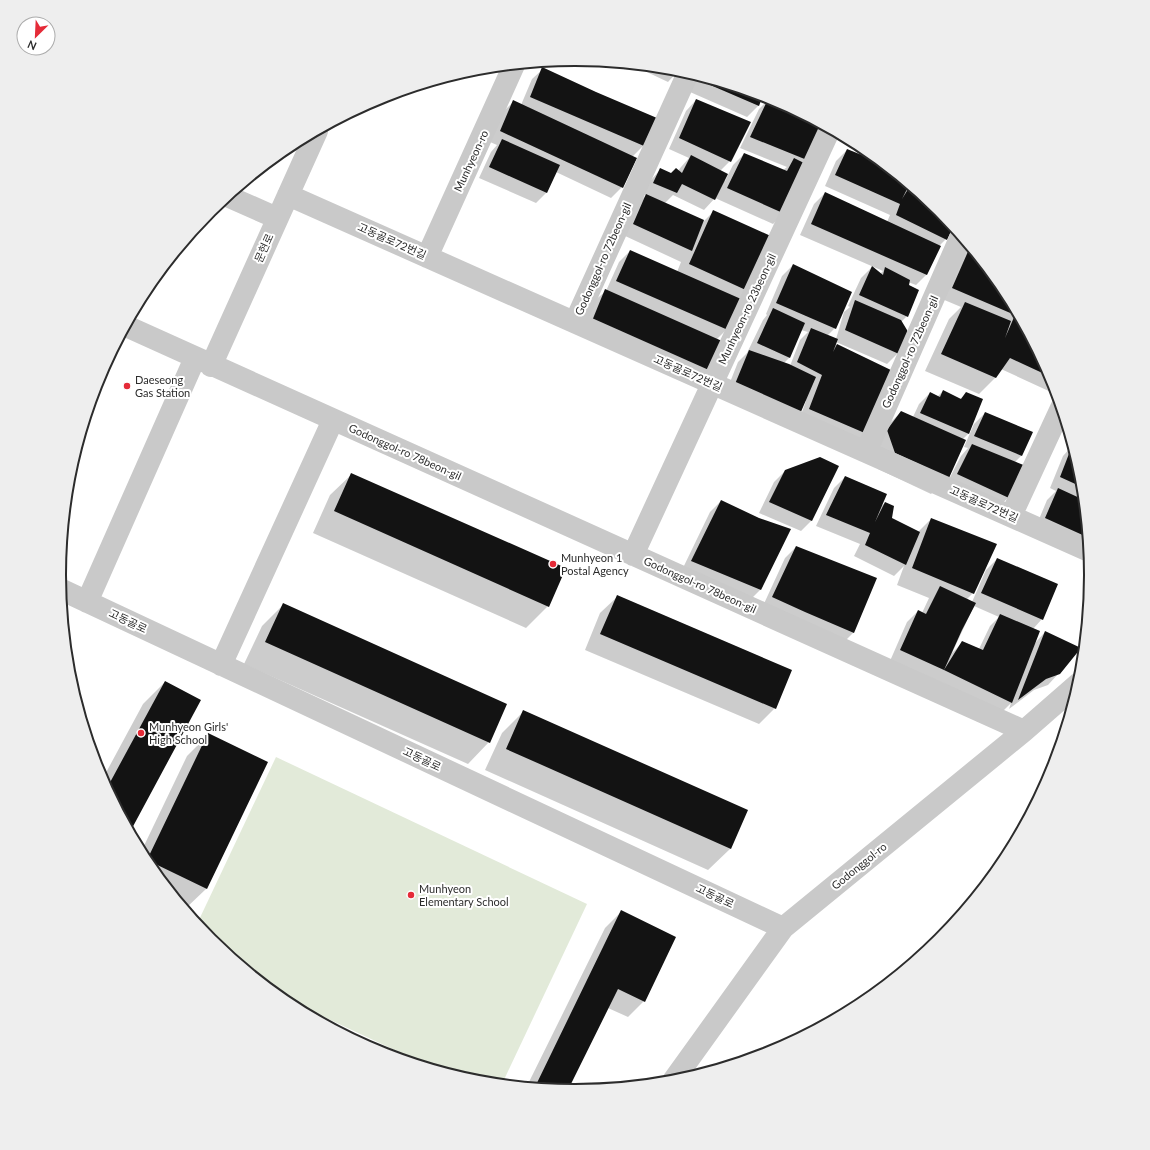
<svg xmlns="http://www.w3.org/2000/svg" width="1150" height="1150" viewBox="0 0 1150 1150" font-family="Lato,'Noto Sans KR',sans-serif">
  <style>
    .green { fill: #e2ead9 }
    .shadow { fill: #0003; fill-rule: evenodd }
    .building { fill: #131313 }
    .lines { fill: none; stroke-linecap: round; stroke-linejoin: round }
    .minor { stroke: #c9c9c9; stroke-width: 22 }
    .poi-dot { fill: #e52b38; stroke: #fff; stroke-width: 1.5 }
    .labels { text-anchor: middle; stroke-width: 4; stroke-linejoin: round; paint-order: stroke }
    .street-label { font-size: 11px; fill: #2c2c2c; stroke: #fff }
    .poi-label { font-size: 11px; fill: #2c2c2c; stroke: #fff; text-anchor: start }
    .rim { fill: none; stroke: #2c2c2c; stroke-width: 2 }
  </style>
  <rect width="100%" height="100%" fill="#fff"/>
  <path class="green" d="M276,757L587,904L502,1084L474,1081L433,1068L277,995L210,940L197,924Z"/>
  <path class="shadow" d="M632,65L676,69L679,70L668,82Z
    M543,69L656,119L643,146L632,157L622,187L611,198L556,172L546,193L536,203L479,178L491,152L497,145L490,142L502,113L513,102L521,105L532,79Z
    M697,76L773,98L824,126L784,213L773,224L715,198L704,210L673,195L665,203L704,221L713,212L747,290L739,299L727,329L716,340L581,332L594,301L606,291L619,262L630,251L677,272L681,262L623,235L635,206L646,195L643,194L650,181L660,170L671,174L678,171L681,167L689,158L669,149L686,111L696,100L730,161L720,171L724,180L725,181L733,165L744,154L783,170L787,167L740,148L759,109L767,101L761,98L758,106L747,117L690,92Z
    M852,141L862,146L867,150L851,143Z
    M847,150L886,166L940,210L953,226L946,239L939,246L927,274L916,285L908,282L907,316L901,322L898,353L887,364L836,342L835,344L893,372L866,433L855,444L799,420L806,401H805L725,395L738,362L747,353L763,320L767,315L766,314L782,276L793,265L835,328L827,336L836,339L844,312L850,307L848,306L861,278L872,267L880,274L883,271L800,235L814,204L825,193L887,222L890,215L825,186L836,161ZM801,330L808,332L800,340L790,366L784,363L789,358Z
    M964,240L1004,289L1052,378L1056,391L1053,393L1001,369L995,378L979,394L925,371L949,319L961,307L942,299Z
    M943,391L960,399L967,393L969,433L963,439L948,478L931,494L878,469L871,447L885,428L901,412L913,417L919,404L930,393L937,397Z
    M985,413L1031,433L1021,456L1014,463L1008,498L997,508L946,485L961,456L968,448L964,447L974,424Z
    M1070,438L1072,446L1067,443Z
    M1072,446L1081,475L1088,542L1035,529L1047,500L1056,491L1050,488L1063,456Z
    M785,471L812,520L801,531L759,513L774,482Z
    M352,474L548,606L526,628L313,533L330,495Z
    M845,477L879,508L885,503L891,519L918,532L931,519L973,593L967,599L972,602L986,570L997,559L1042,619L1033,629L1035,643L1045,632L1059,673L1048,685L1034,690L1009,709L1011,703L1000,714L890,661L907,622L918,611L922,613L929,598L897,585L904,566L894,576L854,556L860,544L816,526L834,488ZM974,606L999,617L990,626L979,649L963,642L952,653Z
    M721,501L758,518L789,530L760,590L749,601L681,572L710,512Z
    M796,547L854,632L837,649L762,608L785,558Z
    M617,597L775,708L759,724L585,650L600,613Z
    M283,605L489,742L468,764L244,664L262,626Z
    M165,682L130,831L102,780L143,704Z
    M524,711L747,811L730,849L708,870L485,770L502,733Z
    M208,735L206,889L185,909L146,861L141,852L187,756Z
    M622,911L644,1001L628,1017L608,1008L567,1090L527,1086L605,928Z"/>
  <path class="building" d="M542,67L596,92L657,118L644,146L530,97Z
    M702,77L727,84L763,95L759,106L701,81Z
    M769,97L825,126L807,160L750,137Z
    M696,99L751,122L731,162L679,138Z
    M513,100L637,158L623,188L500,131Z
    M502,139L560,165L547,193L489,167Z
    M847,149L884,164L909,185L902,199L910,186L940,210L953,227L947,240L896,215L900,204L835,175Z
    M744,153L787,171L794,158L806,164L785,214L727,188Z
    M691,155L728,174L715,200L682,184L677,193L653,183L660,168L671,173L676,168L682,173Z
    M825,192L941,246L927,275L811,224Z
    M646,194L704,220L692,251L633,224Z
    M713,210L773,237L748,291L689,264Z
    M970,247L1004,289L1051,377L1010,358L996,378L941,354L965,302L1011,321L1005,338L1015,315L952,288Z
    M630,250L741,299L728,330L616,281Z
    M793,264L852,292L836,329L776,303Z
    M872,266L883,275L885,267L910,280L909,285L919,290L908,317L859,295Z
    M605,289L722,341L708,371L592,321Z
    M855,300L901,320L907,330L910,340L899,354L845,330Z
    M773,308L805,323L790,358L757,343Z
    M811,328L838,339L833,352L837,344L895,372L867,434L809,409L822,375L797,362Z
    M749,350L789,364L816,377L800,414L735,384Z
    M943,390L961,399L966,392L983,399L969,434L920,413L930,392L940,397Z
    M901,411L966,440L949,478L895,453L887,430Z
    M985,412L1033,432L1022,456L974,436Z
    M972,444L1026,466L1009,498L957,474Z
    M1072,446L1081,475L1082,487L1060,477Z
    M820,457L839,466L812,521L769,502L785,470Z
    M351,473L566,568L549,607L334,511Z
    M845,476L887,494L875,522L885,502L894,506L892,518L920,532L906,565L865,545L870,533L826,515Z
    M1058,488L1084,500L1087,537L1045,518Z
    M721,500L759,518L791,529L761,590L691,561Z
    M931,518L997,544L974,594L912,568Z
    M796,546L877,578L854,633L805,612L772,597Z
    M997,558L1058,584L1043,620L981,593Z
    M940,586L976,603L962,630L944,670L900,650L918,610L926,614Z
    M617,595L792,670L776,709L600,634Z
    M283,603L507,704L490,743L265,642Z
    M1000,614L1040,631L1012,703L944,670L962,641L983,650Z
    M1045,631L1081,648L1060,674L1046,679L1018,700Z
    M165,681L201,700L130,832L107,788Z
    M523,710L748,810L731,849L506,749Z
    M208,733L268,762L207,889L147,860Z
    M621,910L676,937L645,1002L618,989L568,1090L535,1087Z"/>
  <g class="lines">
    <path class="minor" d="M288,195L1089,551
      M227,196L277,218
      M427,257L514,65
      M575,322L688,73
      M126,326L1024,731
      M211,366L317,131
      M866,452L961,236
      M1011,516L1061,408
      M633,555L830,129
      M60,589L783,928
      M87,602L195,358
      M221,665L333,420
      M673,1081L783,928L1024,731L1079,683"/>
  </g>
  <g class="poi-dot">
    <circle cx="127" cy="386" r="4"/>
    <circle cx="553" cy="564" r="4"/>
    <circle cx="141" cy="733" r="4"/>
    <circle cx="411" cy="895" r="4"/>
  </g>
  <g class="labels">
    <g class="street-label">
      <text transform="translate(471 161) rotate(-65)" y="4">Munhyeon-ro</text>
      <text transform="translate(392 241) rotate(24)" y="4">고동골로72번길</text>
      <text transform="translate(264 248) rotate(-66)" y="4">문현로</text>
      <text transform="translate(603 259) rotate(-66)" y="4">Godonggol-ro 72beon-gil</text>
      <text transform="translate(747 309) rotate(-65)" y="4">Munhyeon-ro 23beon-gil</text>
      <text transform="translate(910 352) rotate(-66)" y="4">Godonggol-ro 72beon-gil</text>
      <text transform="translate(688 373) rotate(24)" y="4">고동골로72번길</text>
      <text transform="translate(405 452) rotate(24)" y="4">Godonggol-ro 78beon-gil</text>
      <text transform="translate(984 504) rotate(24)" y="4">고동골로72번길</text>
      <text transform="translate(700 585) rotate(24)" y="4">Godonggol-ro 78beon-gil</text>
      <text transform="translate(128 621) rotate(25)" y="4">고동골로</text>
      <text transform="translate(422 759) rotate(25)" y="4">고동골로</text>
      <text transform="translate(859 866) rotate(-39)" y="4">Godonggol-ro</text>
      <text transform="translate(715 896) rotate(25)" y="4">고동골로</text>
    </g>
    <g class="poi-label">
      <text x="135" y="384">Daeseong<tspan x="135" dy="13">Gas Station</tspan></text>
      <text x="561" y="562">Munhyeon 1<tspan x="561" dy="13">Postal Agency</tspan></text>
      <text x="149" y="731">Munhyeon Girls'<tspan x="149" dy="13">High School</tspan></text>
      <text x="419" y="893">Munhyeon<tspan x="419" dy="13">Elementary School</tspan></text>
    </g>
  </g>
  <path d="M0 0H1150V1150H0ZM66 575a509 509 0 1 1 1018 0a509 509 0 1 1-1018 0Z" fill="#eee" fill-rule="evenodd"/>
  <path class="rim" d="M66 575a509 509 0 1 1 1018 0a509 509 0 1 1-1018 0Z"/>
  <g transform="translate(36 36) rotate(204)"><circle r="19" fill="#ffffff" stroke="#ababab"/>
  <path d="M0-3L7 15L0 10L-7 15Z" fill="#e52b38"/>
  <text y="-6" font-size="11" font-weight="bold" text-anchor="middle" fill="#2c2c2c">N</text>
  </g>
</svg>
